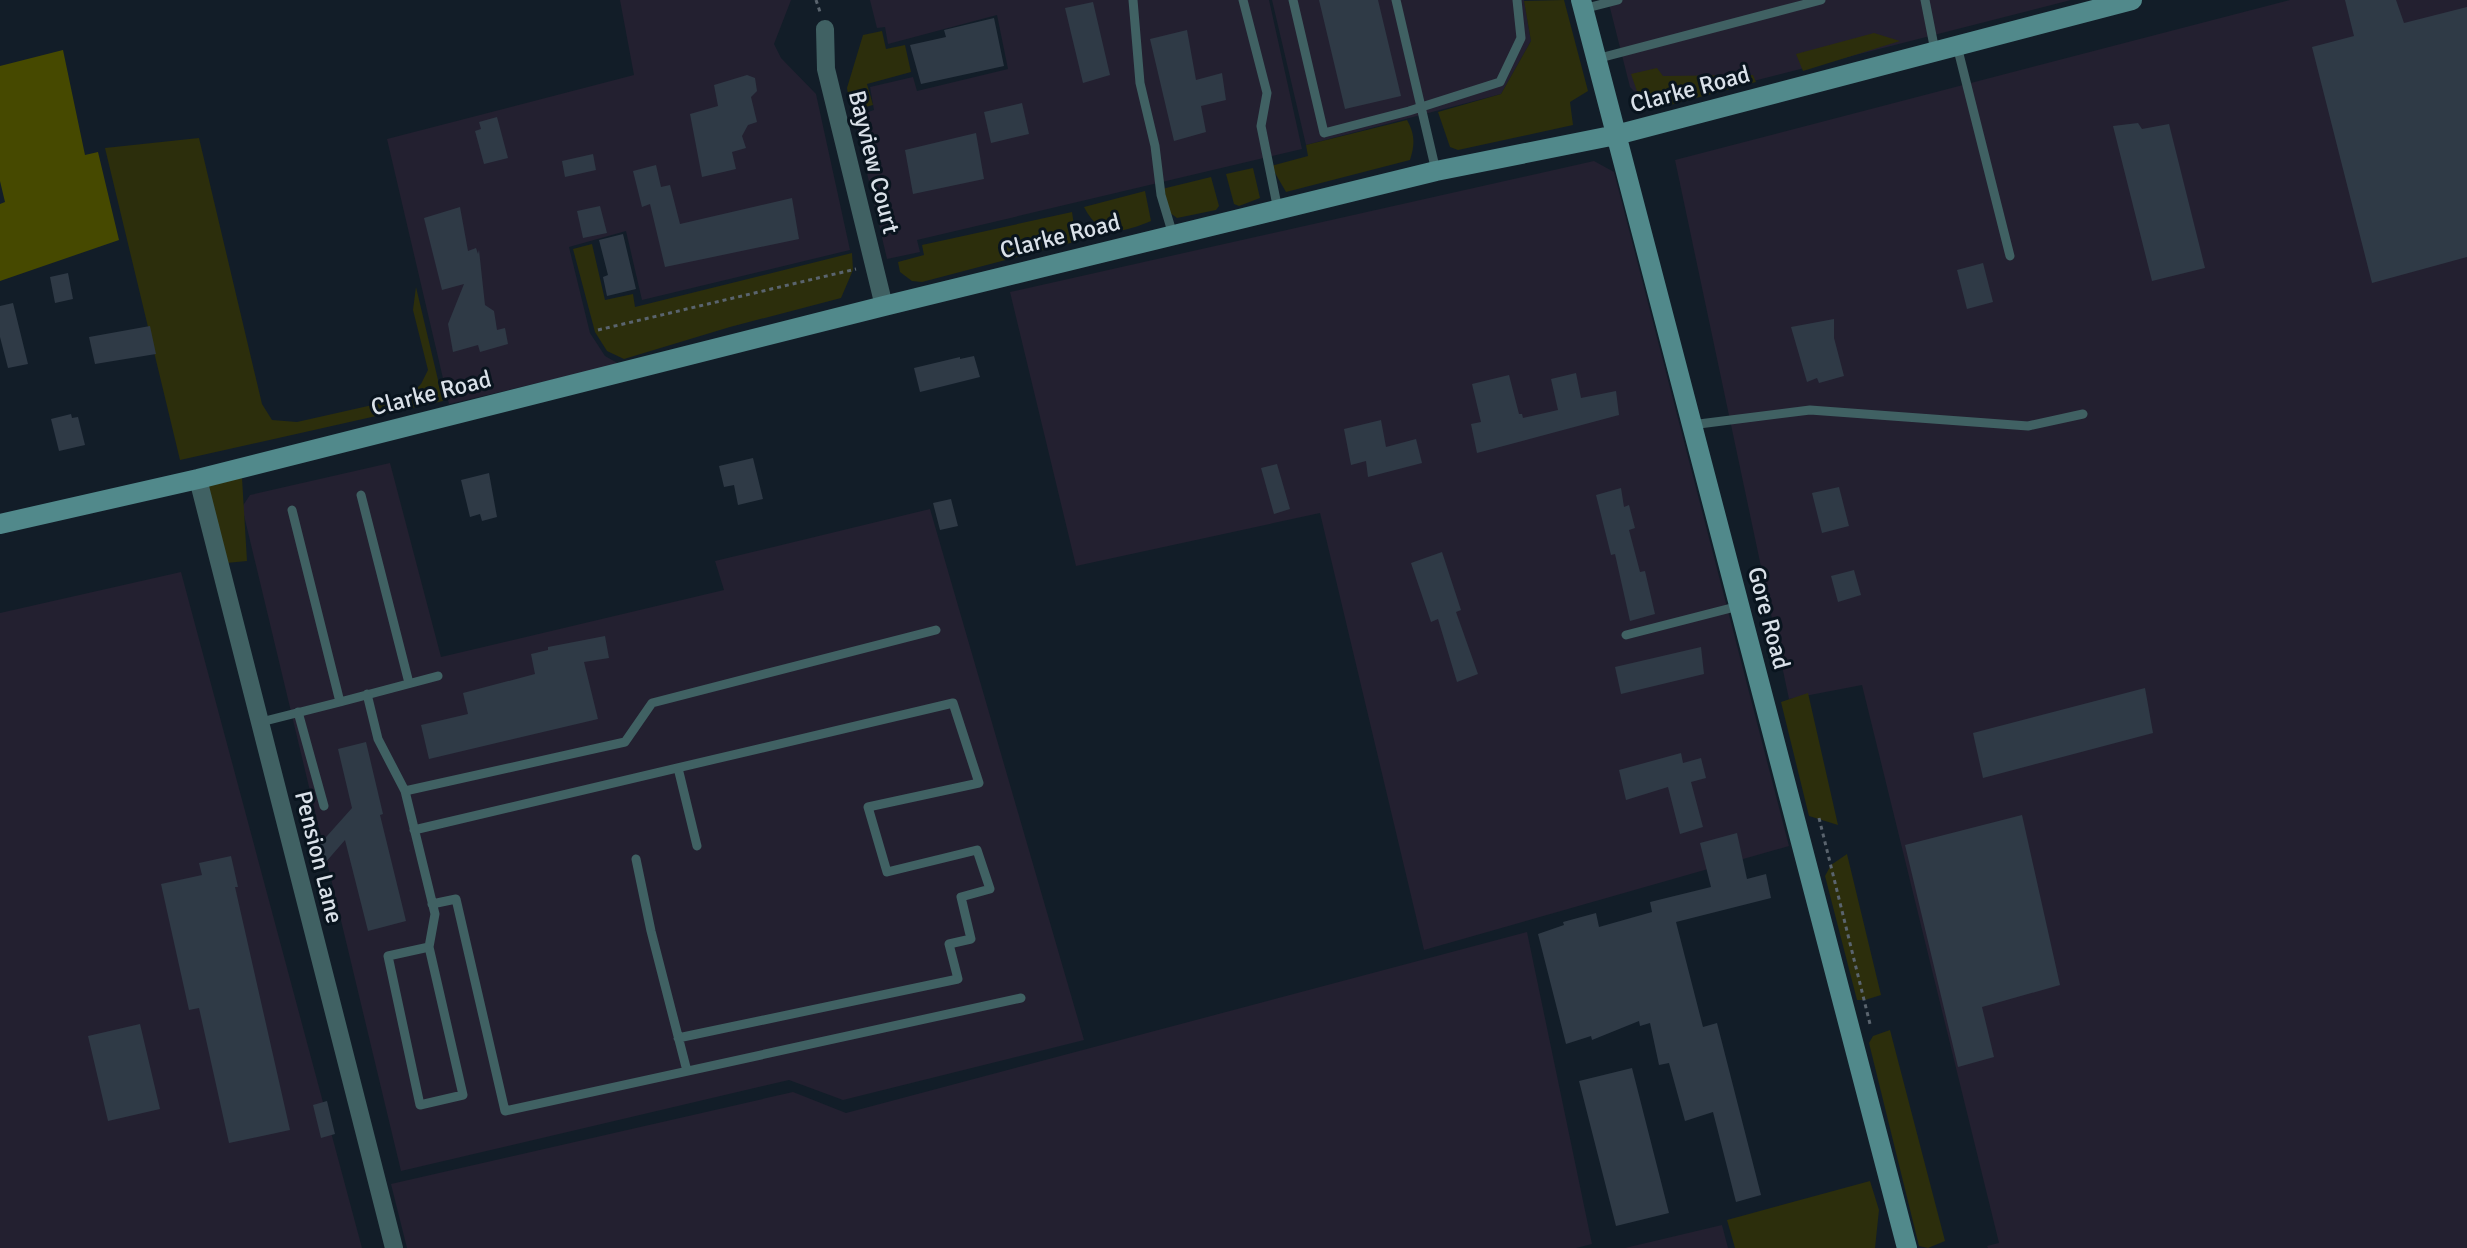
<svg xmlns="http://www.w3.org/2000/svg" width="2467" height="1248" viewBox="0 0 2467 1248" font-family="Signika,sans-serif">
  <style>
    .industrial { fill: #232030 }
    .green { fill: #2c2e0c }
    .forest { fill: #464900 }
    .building { fill: #2f3a46 }
    .lines { fill: none; stroke-linecap: round; stroke-linejoin: round }
    .path { stroke: #5a646e; stroke-width: 3; stroke-dasharray: 4 4; stroke-linecap: butt }
    .service { stroke: #406163; stroke-width: 9 }
    .minor { stroke: #406163; stroke-width: 18 }
    .secondary { stroke: #51898b; stroke-width: 20 }
    .labels { text-anchor: middle; stroke-width: 6; stroke-linejoin: round; paint-order: stroke }
    .street-label { font-size: 24px; fill: #dae1e9; stroke: #09141e }
  </style>
  <rect width="100%" height="100%" fill="#121d28"/>
  <path class="industrial" d="M620,0H791L774,44L781,58L816,94L850,250L642,300L626,231L569,247L590,333L605,356L619,364L449,404L387,139L634,75Z
    M870,0H1269L1302,149L917,240L920,252L887,259L854,117L874,110L870,87L913,77L917,91L1008,69L997,15L888,44L885,27L877,28Z
    M1272,0H1524L1531,41L1501,94L1306,145Z
    M1608,0H2071L1671,102L1640,97L1630,87Z
    M2290,0H2467V1248H1988L1987,1246L1999,1243L1862,685L1789,699L1675,160Z
    M1594,161L1614,172L1789,846L1424,950L1320,513L1076,566L1010,292Z
    M390,463L441,657L724,590L715,561L930,509L1084,1040L843,1100L789,1080L401,1171L242,507L250,495Z
    M181,572L362,1248H0V613Z
    M1527,932L1592,1244L1576,1248H407L391,1184L793,1092L846,1113Z
    M1722,1225L1728,1248H1625Z"/>
  <path class="green" d="M1564,0L1588,91L1570,102L1573,125L1458,150L1450,147L1438,112L1501,94L1531,41L1524,1Z
    M882,31L886,49L905,45L911,72L867,84L873,105L851,111L847,88L863,35Z
    M1874,33L1900,41L1803,71L1796,54Z
    M1657,68L1663,76L1753,75L1756,82L1670,105L1655,104L1639,97L1631,74Z
    M1407,120C1415,134 1415,145 1410,160L1286,192L1271,166L1308,156L1306,145Z
    M199,138L262,404L272,420L297,422L408,397L421,384L428,370L413,310L416,287L443,401L180,460L105,148Z
    M1253,168L1260,198L1239,206L1234,204L1226,174Z
    M1211,177L1219,206L1216,210L1177,218L1169,212L1162,189Z
    M1145,191L1151,221C1122,233 1100,239 1084,207Z
    M1072,212L1076,238L1074,242L922,282L912,281L900,272L898,262L924,255L922,245Z
    M592,244L605,300L633,294L635,307L852,253L853,270L841,298L730,327L624,359L607,351L595,332L573,249Z
    M242,478L247,561L226,563L207,486Z
    M1808,693L1838,825L1809,816L1781,702Z
    M1847,854L1881,995L1865,1000H1857L1825,876L1831,865Z
    M1890,1030L1945,1241L1928,1248L1919,1246L1869,1043L1873,1036Z
    M1870,1181L1879,1210L1875,1248H1735L1727,1220Z"/>
  <path class="forest" d="M63,50L85,155L98,152L119,240L0,281V204L5,202L0,181V66Z"/>
  <path class="building" d="M1319,0H1378L1401,96L1345,109Z
    M2345,0H2396L2404,23L2467,7V257L2372,283L2312,47L2354,36Z
    M1093,2L1110,75L1083,83L1065,8Z
    M994,18L1004,66L921,84L910,45L946,37L944,30Z
    M1187,30L1196,80L1222,73L1226,100L1201,106L1206,132L1174,141L1150,39Z
    M747,75L755,78L757,91L751,97L757,122L748,125L742,136L746,148L732,152L736,169L702,177L690,114L718,106L714,85Z
    M1022,103L1029,134L991,143L984,112Z
    M497,117L508,158L484,164L475,131L481,129L479,122Z
    M2138,123L2142,129L2169,124L2205,268L2152,281L2113,126Z
    M976,133L984,179L913,194L905,150Z
    M593,154L596,170L565,177L562,161Z
    M656,165L661,187L670,185L680,224L792,198L799,239L665,267L650,204L642,207L633,171Z
    M600,206L607,233L583,238L577,211Z
    M460,207L468,251L476,248L478,254L479,250L485,305L494,311L497,330L505,328L508,344L480,352L478,345L453,352L448,324L464,284L442,290L424,218Z
    M623,234L636,289L607,296L603,277L608,275L599,240Z
    M1983,263L1993,302L1967,309L1957,270Z
    M68,273L73,299L55,303L50,277Z
    M13,303L28,364L8,368L0,337V306Z
    M1834,319V338L1844,376L1819,383L1817,378L1807,382L1791,327Z
    M150,326L156,354L95,364L89,337Z
    M974,356L980,377L920,392L914,368L960,357V359Z
    M1576,373L1581,398L1616,391L1619,415L1477,453L1471,424L1481,422L1472,384L1509,375L1519,414H1522L1523,418L1558,410L1551,379Z
    M71,414L72,418L78,417L85,445L59,451L51,419Z
    M1381,420L1386,447L1416,439L1422,463L1368,477L1366,461L1351,465L1344,429Z
    M753,458L763,499L738,505L734,485L724,487L719,466Z
    M1277,464L1290,509L1274,514L1261,468Z
    M489,473L497,517L482,521L480,514L470,517L461,480Z
    M1839,487L1849,526L1822,533L1812,493Z
    M1621,488L1624,507L1629,505L1635,528L1629,530L1640,572L1645,571L1655,614L1630,621L1615,554L1611,555L1596,495Z
    M951,499L958,526L940,530L933,503Z
    M1442,552L1461,610L1456,612L1478,674L1457,682L1438,619L1431,622L1411,563Z
    M1854,570L1861,595L1838,602L1831,576Z
    M605,636L609,658L584,662L598,719L429,759L421,725L468,714L463,693L535,674L531,654L548,650V647Z
    M1701,647L1704,674L1621,694L1615,667Z
    M2145,688L2153,733L1983,778L1973,733Z
    M366,742L383,814L380,815L406,921L368,931L345,840L325,863L319,845L352,808L338,749Z
    M1681,753L1683,763L1701,758L1706,778L1691,782L1703,827L1680,834L1668,787L1626,800L1619,770Z
    M2022,815L2060,985L1982,1007L1994,1057L1958,1067L1905,845Z
    M1737,833L1747,879L1766,874L1771,898L1676,922L1703,1027L1717,1023L1761,1195L1736,1202L1713,1112L1685,1121L1669,1063L1659,1065L1650,1023L1640,1026L1639,1021L1592,1040L1591,1036L1566,1044L1538,934L1564,925L1563,922L1596,913L1599,927L1652,912L1650,902L1711,887L1700,843Z
    M231,856L238,887H235L290,1130L229,1143L199,1008L189,1010L161,884L202,875L199,863Z
    M140,1024L160,1109L108,1121L88,1036Z
    M1632,1068L1669,1213L1616,1226L1579,1081Z
    M327,1101L335,1134L321,1138L313,1105Z"/>
  <g class="lines">
    <path class="path" d="M816,0L820,12
      M598,330L856,269
      M1819,818L1870,1024"/>
    <path class="service" d="M1133,0L1140,83L1155,146L1161,195L1173,235
      M1243,0L1267,93L1261,126L1278,210
      M1293,0L1324,133L1409,111L1500,82L1521,38L1517,0
      M1396,0L1436,171
      M1925,0L1935,51
      M1583,9L1618,0
      M1957,46L2010,256
      M1596,59L1821,0
      M1691,425L1810,410L2028,426L2083,414
      M361,495L409,683
      M1626,635L1739,606
      M367,694L378,739L405,791L625,742L652,703L936,630
      M340,702L438,676
      M298,712L324,806
      M261,722L340,702L292,510
      M678,768L697,846
      M405,791L435,914L429,947L388,956L420,1105L463,1095L429,947
      M414,830L953,703L979,783L868,807L887,872L977,850L990,889L961,897L971,939L949,944L958,979L678,1038
      M636,859L651,931L687,1071
      M432,904L456,899L505,1111L1021,998"/>
    <path class="minor" d="M825,29L826,69L884,306
      M198,479L394,1248"/>
    <path class="secondary" d="M1581,0L1907,1248
      M0,524L198,479L884,306L1436,171L1616,135L2132,0"/>
  </g>
  <g class="labels">
    <g class="street-label">
      <text transform="translate(1690 89) rotate(-15)" y="8">Clarke Road</text>
      <text transform="translate(874 162) rotate(76)" y="8">Bayview Court</text>
      <text transform="translate(1060 236) rotate(-14)" y="8">Clarke Road</text>
      <text transform="translate(431 393) rotate(-14)" y="8">Clarke Road</text>
      <text transform="translate(1769 618) rotate(75)" y="8">Gore Road</text>
      <text transform="translate(319 857) rotate(76)" y="8">Pension Lane</text>
    </g>
  </g>
</svg>
